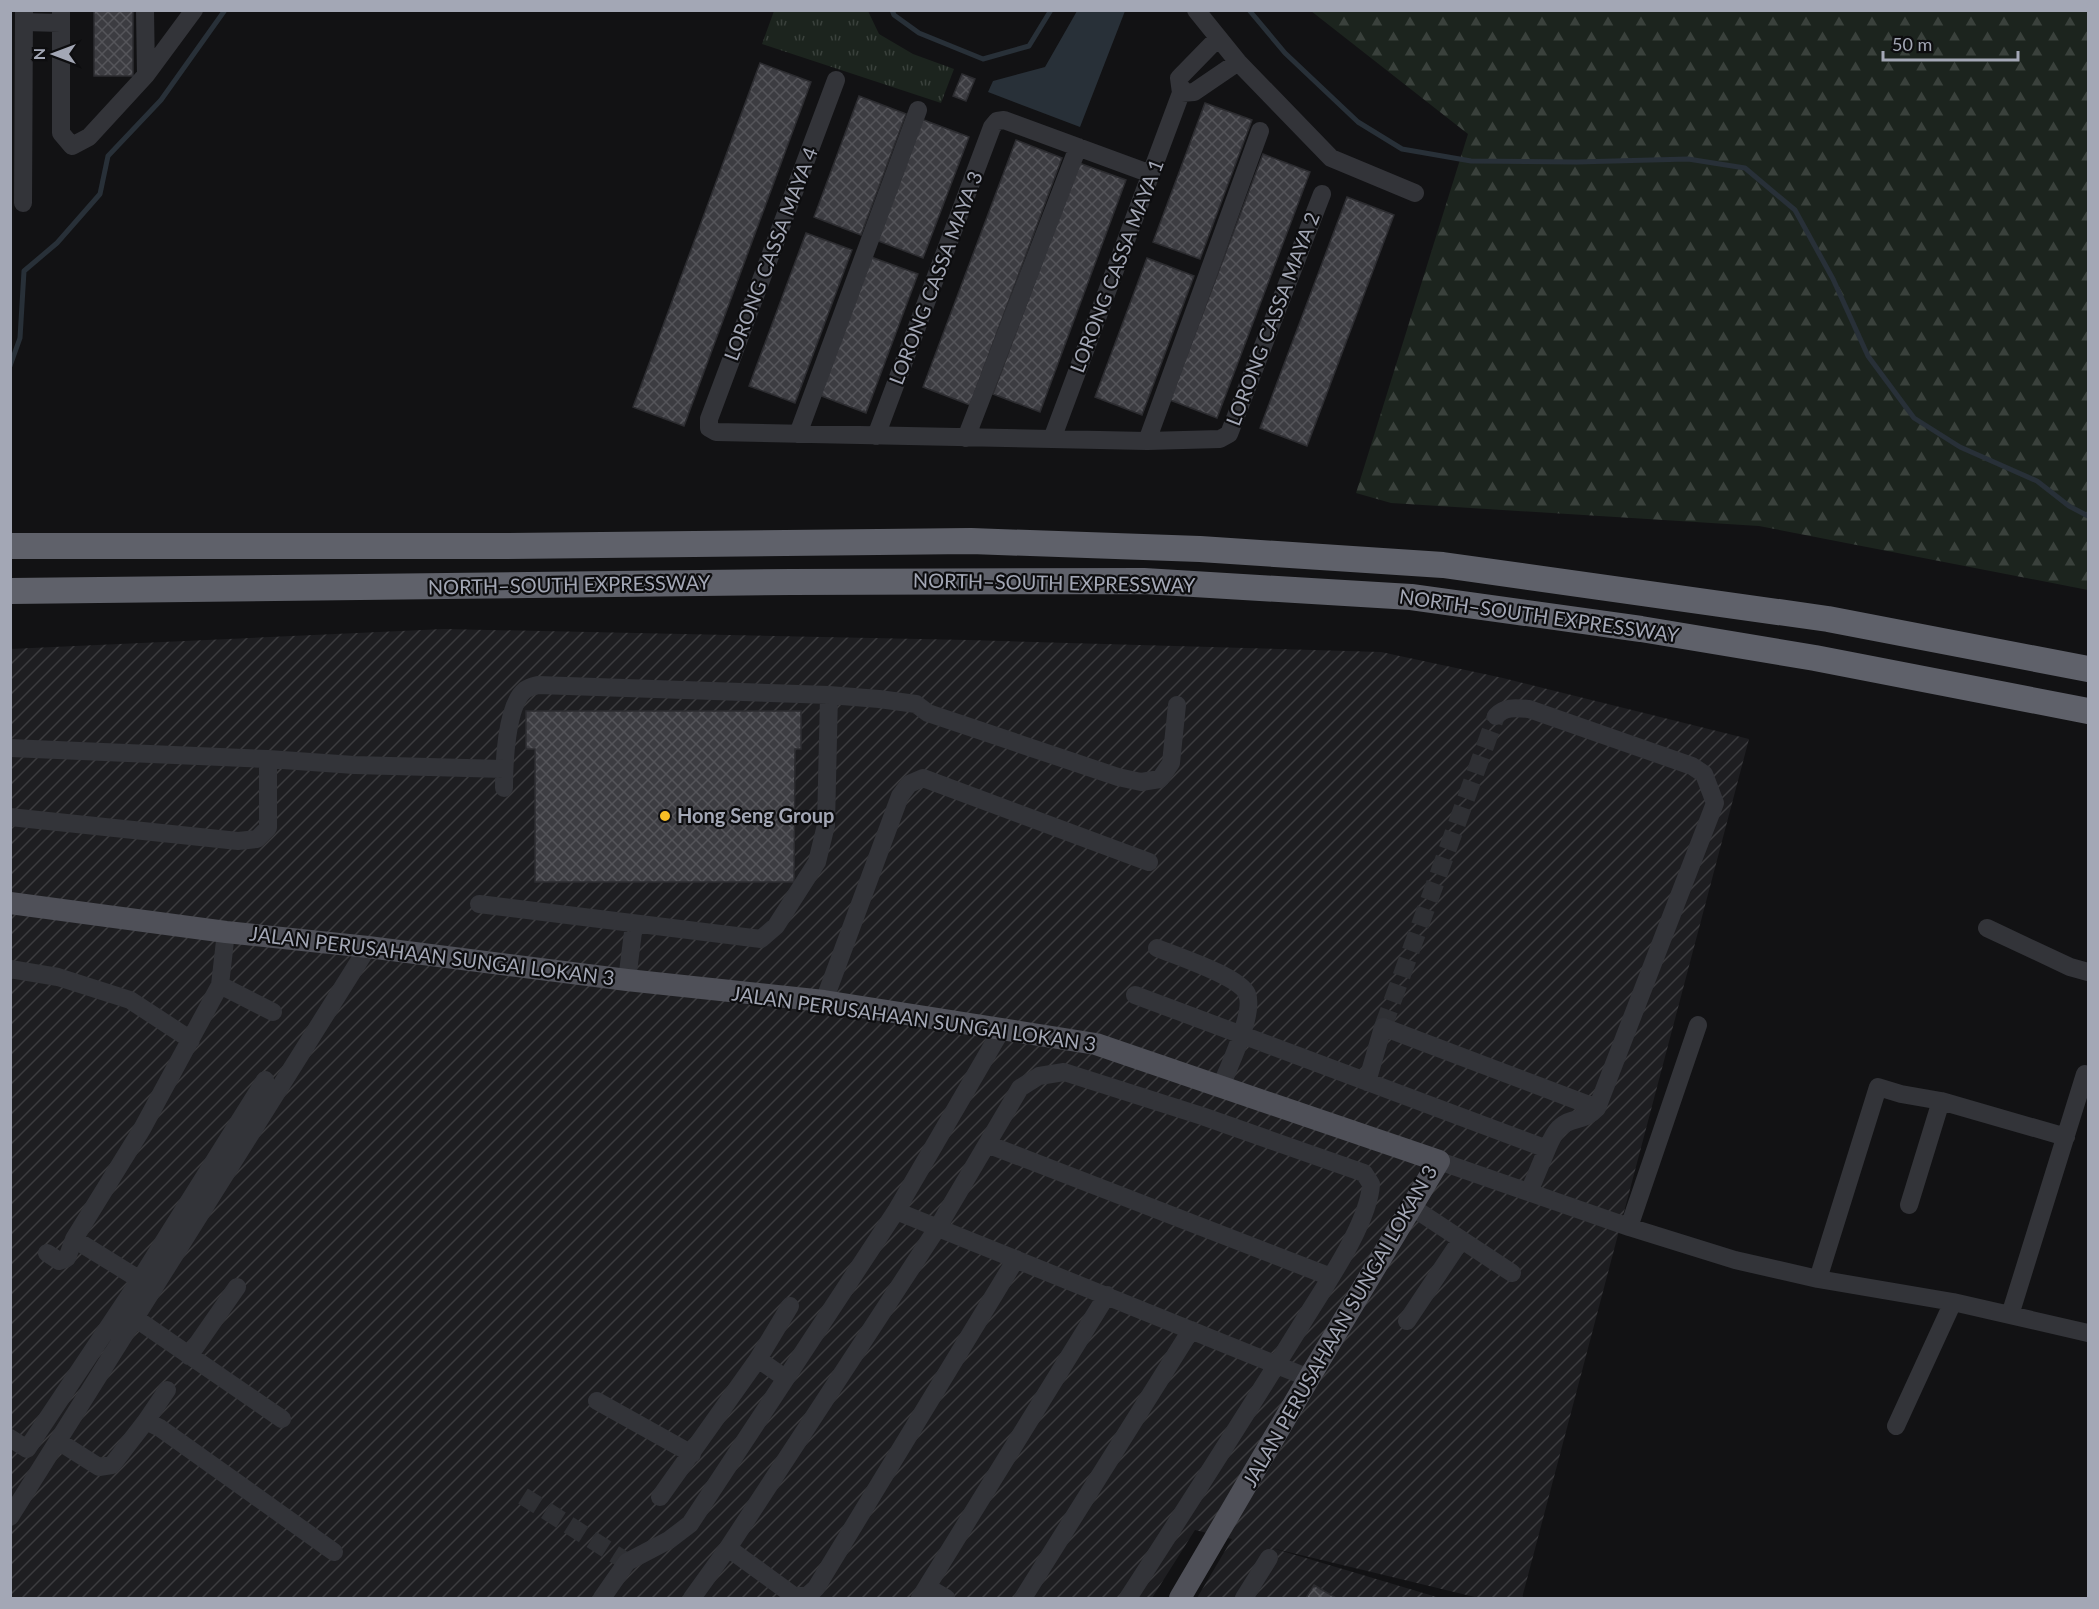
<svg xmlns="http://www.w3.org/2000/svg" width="2099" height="1609" viewBox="0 0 2099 1609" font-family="Lato,sans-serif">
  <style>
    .industrial { fill: url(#industrial-furrows) }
    .grass { fill: url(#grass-tufts) }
    .forest { fill: url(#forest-firs) }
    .water { fill: #283038 }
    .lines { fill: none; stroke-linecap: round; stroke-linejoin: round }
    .stream { stroke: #283038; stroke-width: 5 }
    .building { fill: url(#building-cross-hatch); stroke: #2c2c30; stroke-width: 1.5 }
    .minor-tunnel { stroke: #2f3034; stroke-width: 18; stroke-dasharray: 18 9; stroke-linecap: butt }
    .minor { stroke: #333439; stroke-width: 18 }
    .major { stroke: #4f5058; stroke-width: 22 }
    .highway { stroke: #5f616a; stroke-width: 26 }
    .poi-dot { fill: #f9bf25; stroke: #0d0d0f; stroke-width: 2 }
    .labels { text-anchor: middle; stroke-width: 4.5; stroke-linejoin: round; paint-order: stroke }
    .street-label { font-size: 20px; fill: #a3a7b5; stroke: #0d0d0f }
    .poi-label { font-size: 20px; font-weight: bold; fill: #a3a7b5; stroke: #0d0d0f; text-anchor: start }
  </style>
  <defs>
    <pattern id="industrial-furrows" width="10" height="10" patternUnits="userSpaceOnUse" patternTransform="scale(1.5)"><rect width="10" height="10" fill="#1e1e21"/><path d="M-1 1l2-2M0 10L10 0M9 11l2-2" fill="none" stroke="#3c3c3f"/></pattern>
    <pattern id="grass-tufts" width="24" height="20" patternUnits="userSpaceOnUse" patternTransform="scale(1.5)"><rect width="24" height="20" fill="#1c241e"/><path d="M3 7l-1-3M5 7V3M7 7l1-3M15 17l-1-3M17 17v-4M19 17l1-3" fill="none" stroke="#3a413c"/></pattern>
    <pattern id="forest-firs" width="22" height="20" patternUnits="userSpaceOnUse" patternTransform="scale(1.5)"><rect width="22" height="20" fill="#1c241e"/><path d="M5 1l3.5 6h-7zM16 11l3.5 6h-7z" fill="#3a413c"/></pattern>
    <pattern id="building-cross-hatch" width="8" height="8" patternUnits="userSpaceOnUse" patternTransform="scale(1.5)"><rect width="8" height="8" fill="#3c3c41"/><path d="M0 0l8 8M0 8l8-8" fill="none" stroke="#55555a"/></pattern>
  </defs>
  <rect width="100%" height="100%" fill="#121214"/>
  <path class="industrial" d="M444,629L968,640L1381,652L1503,678L1749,739L1522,1598H1479L1272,1548L1440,1598H1197L1232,1539L1195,1530L1152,1598H11L10,649Z"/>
  <path class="grass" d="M774,11H868L879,34L913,54L954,69L941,103L762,44Z"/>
  <path class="forest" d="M1311,11H2088V590L1759,526L1391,503L1356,493L1468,134Z"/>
  <path class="water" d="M1077,11H1125L1080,127L988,92L993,81L1045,67Z"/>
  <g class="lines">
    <path class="stream" d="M892,10L894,15L919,33L983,59L1029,46L1051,10
      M1249,10L1285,53L1358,122L1402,149L1471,161L1577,162L1688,159L1745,168L1795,210L1833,279L1868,356L1914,418L1960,447L2037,481L2069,506L2088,516
      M10,366L20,338L24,271L57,243L100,194L108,156L161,100L225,10"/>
  </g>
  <path class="building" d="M94,10H133V76H94Z
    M760,63L811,82L684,426L633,407Z
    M962,74L975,79L966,101L953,96Z
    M859,96L906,114L861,235L814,217Z
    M1205,103L1252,120L1200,259L1153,242Z
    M921,119L969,137L923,258L876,240Z
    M1016,140L1062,158L970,405L923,387Z
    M1263,154L1310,172L1217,418L1170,400Z
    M1079,163L1126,180L1040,412L993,394Z
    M1347,197L1394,215L1307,446L1260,428Z
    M806,233L852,250L795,403L749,386Z
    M871,257L918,274L866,413L819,395Z
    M1147,258L1194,276L1142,415L1095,397Z
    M526,711H801V749H795L794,882H535V749H526Z
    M1314,1585L1336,1598H1306Z"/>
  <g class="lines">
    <path class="minor-tunnel" d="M1383,1027L1496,716
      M523,1496L627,1562"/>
    <path class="minor" d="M61,10V133L72,146L89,137L146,75L194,10
      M145,10L146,75
      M1196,10L1238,62L1331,158L1415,193
      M24,22L61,23
      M836,80L709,419V428L716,432L1147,441L1220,439L1229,434L1322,194
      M1181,93L1194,92L1238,62
      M23,203L24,10
      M798,434L918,110
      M876,436L992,127L997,121L1004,120L1151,174
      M966,438L1078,147
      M1052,439L1181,93L1179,78L1218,38
      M1147,441L1260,131
      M10,748L268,759L354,765L504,769
      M504,788C504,765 506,705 525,690C528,688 534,686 538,685L829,695L879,699L916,704L928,713L1118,777L1141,782L1160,779L1171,763L1177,705
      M10,817L238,841L257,839L268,828V759
      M479,904L761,939L776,926L817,862L826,825L829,695
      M1987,928L2070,967L2088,972
      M1157,948C1176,956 1239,976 1247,994C1255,1013 1229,1066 1221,1086
      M10,969L58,977L130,1000L191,1040
      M627,980L634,924
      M220,985L273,1012
      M1135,995L1547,1149C1550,1142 1554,1133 1559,1128C1571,1116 1583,1123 1597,1108L1715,803L1704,774L1692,766L1529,709C1517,708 1505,706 1496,716
      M824,1001L900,796L909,784L923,778L1149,862
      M1367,1082L1383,1027L1597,1108
      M987,1144L1331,1277
      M1439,1161L1629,1227L1735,1260L1818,1279L1953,1302L2088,1333
      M1529,1192L1547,1149
      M1909,1205L1941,1101
      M1412,1207L1512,1273
      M896,1211L1309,1378
      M1629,1227L1698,1025
      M47,1253L59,1261L67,1258L74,1239
      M1818,1279L1878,1087L1901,1094L1941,1101L2066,1137
      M150,1286L74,1239L142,1129L220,985L226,932
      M2010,1315L2085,1074
      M135,1318L282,1419
      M1407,1321L1461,1240
      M189,1356L237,1287
      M758,1359L790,1306
      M597,1401L692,1454
      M146,1421L167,1390
      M1896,1426L1953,1302
      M10,1438L27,1449L139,1281L265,1080
      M58,1441L99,1467L112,1465L146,1421L160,1428L334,1552
      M660,1497L758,1359L785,1378
      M10,1517L368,947
      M728,1548L794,1596H807L816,1588L1016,1259
      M927,1587L946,1598
      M602,1598L627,1562L669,1540L690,1524L896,1211L1002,1029
      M692,1598L728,1548L938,1227L1020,1088L1039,1076L1064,1072L1202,1116L1364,1173L1371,1184C1369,1222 1327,1283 1306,1317C1248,1412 1188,1505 1128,1598
      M920,1598L1107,1295
      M1023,1598L1191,1330
      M1244,1598L1269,1558"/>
    <path class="major" d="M10,903L226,932L368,947L627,980L824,1001L1096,1044L1439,1161L1309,1378L1180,1598"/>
    <path class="highway" d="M10,546H500L971,541L1200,549L1443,565L1828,619L2088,669
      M10,591L791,582L1144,581L1411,597L1641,629L1815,658L2088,711"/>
  </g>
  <circle class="poi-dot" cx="665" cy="816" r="6"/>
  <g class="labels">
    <g class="street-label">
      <text transform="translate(771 254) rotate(-69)" y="7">LORONG CASSA MAYA 4</text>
      <text transform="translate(1117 266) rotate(-69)" y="7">LORONG CASSA MAYA 1</text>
      <text transform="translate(936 278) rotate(-69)" y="7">LORONG CASSA MAYA 3</text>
      <text transform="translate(1273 319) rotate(-69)" y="7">LORONG CASSA MAYA 2</text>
      <text transform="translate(1054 583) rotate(1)" y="7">NORTH–SOUTH EXPRESSWAY</text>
      <text transform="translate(569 585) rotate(-1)" y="7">NORTH–SOUTH EXPRESSWAY</text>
      <text transform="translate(1539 616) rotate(8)" y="7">NORTH–SOUTH EXPRESSWAY</text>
      <text transform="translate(432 956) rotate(7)" y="7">JALAN PERUSAHAAN SUNGAI LOKAN 3</text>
      <text transform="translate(914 1019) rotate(8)" y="7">JALAN PERUSAHAAN SUNGAI LOKAN 3</text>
      <text transform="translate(1340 1326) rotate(-60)" y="7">JALAN PERUSAHAAN SUNGAI LOKAN 3</text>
    </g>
    <g class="poi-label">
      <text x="677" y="823">Hong Seng Group</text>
    </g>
  </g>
  <rect width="2099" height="1609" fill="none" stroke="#a3a7b5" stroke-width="24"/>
  <g transform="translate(54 54) rotate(270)" stroke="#0d0d0f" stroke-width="4.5" paint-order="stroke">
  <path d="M0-4.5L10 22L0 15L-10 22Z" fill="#a3a7b5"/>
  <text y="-9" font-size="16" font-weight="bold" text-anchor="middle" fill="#a3a7b5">N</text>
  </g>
  <path d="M1883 51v9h135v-9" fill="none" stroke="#a3a7b5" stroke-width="3"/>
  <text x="1892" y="51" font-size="18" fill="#a3a7b5" stroke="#0d0d0f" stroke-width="4.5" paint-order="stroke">50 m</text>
</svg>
